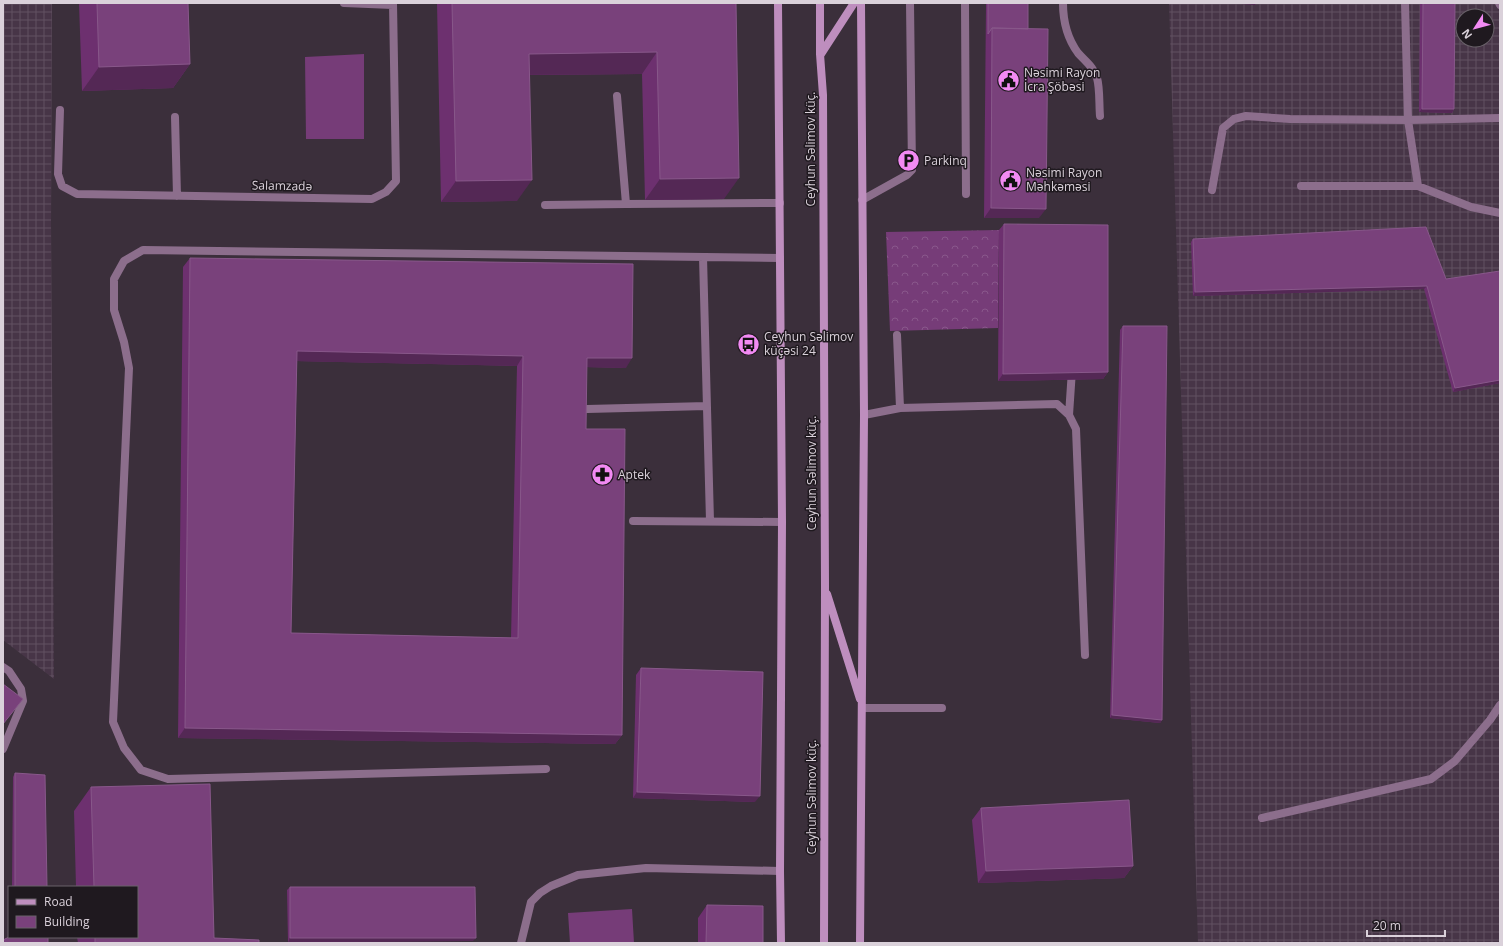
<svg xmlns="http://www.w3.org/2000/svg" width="1503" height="946" viewBox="0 0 1503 946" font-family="'Open Sans',sans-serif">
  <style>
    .industrial { fill: url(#industrial-grid); fill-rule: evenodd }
    .grass { fill: #763c78 }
    .forest { fill: url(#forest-crowns) }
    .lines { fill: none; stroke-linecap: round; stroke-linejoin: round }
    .service { stroke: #8c6e8c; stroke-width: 8 }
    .secondary { stroke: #be8ebe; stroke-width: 8 }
    .wall { fill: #6d306f; fill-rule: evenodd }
    .shaded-wall { fill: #542855 }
    .building { fill: #79417b; stroke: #88588a; fill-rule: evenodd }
    .labels { text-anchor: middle; stroke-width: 3; stroke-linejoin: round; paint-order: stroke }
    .poi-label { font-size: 12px; fill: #dad1da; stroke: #1f191f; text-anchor: start }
    .street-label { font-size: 12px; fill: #dad1da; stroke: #1f191f }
  </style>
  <defs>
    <pattern id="industrial-grid" width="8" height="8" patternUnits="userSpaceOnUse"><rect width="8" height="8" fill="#473547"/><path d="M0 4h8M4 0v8" fill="none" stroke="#615161"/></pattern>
    <pattern id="forest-crowns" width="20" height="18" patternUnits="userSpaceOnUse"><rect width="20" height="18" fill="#763c78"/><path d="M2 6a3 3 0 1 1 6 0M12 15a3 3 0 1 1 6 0" fill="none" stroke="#89578b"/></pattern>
  </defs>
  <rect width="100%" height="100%" fill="#3b2f3b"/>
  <path class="industrial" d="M3,3H52L51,223L54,679L3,640Z
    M1169,3H1500V943H1198ZM1463,16H1487V40H1463Z"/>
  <path class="grass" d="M364,54V139H306L305,57Z
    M632,909L634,943H570L568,913Z"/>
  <path class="forest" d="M999,230L998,328L890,331L886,232Z"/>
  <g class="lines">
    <path class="service" d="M344,3L393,5
      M965,3L966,194
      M1063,3C1063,21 1067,38 1078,53C1085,61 1094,67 1097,78C1100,88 1099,105 1100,116
      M1405,3L1408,120L1500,118
      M1499,3L1500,5
      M617,96L626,204
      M60,110L58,174L62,186L77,194L372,199L386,192L396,181L393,3
      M175,117L177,196
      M1301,186H1418L1471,207L1500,213
      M1212,190L1223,128L1234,119L1246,116L1290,119L1408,120L1418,186
      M862,200L907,175L912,170L910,3
      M545,205L626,204L780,203
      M703,257L710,521
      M897,335L900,408
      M587,409L707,406
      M864,415L900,408L1057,404L1069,415L1076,429L1085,655
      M1069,415L1072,370
      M633,521L782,522
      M3,667L9,671L21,689L23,701L3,749
      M862,708H942
      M546,769L168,779L141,770L124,748L113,722L129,368L124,342L114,310V279L124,261L143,250L780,258
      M1262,818L1431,779L1455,761L1490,720L1500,705
      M521,943L531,902L540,893L551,886L578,875L646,868L780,871"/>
    <path class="secondary" d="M778,3L782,522L780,871L781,943
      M820,3V54L823,95L825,586L824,943
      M821,54L854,3
      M827,594L860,699
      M860,943L864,415L861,3"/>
  </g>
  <path class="wall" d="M79,3H188L190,64L173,88L82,91Z
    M437,3H736L724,199L645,200L642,74L530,75L517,201L441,202Z
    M986,3H1028V29L1039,218H984Z
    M1420,3H1455L1454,109L1452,113L1419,112Z
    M1004,224L1108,372L1103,379L998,381L999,230Z
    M1193,239L1446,279L1500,383L1453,392L1424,289L1193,296L1191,242Z
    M190,258L626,368L586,367V429L622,735L615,744L178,738L183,267ZM297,361L517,366L511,638L291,633Z
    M1123,326L1162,720L1160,723L1110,718L1120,330Z
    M641,668L755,802L633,798L636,675Z
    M15,773L47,887H12L13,777Z
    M91,787L214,938L259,943H78L77,937H137V887H76L74,811Z
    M981,808L1133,866L1124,878L978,883L972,820Z
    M290,887L473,941L288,942L287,890Z
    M707,905L763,943H698V918Z"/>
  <path class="shaded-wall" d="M1229,3H1256L1255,5Z
    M657,52L642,74L514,75L529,54Z
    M190,64L173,88L82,91L99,67Z
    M1422,109H1454L1452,113L1419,112Z
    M739,178L724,199L645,200L660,179Z
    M532,180L517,201L441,202L456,181Z
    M991,208L1046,209L1039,218H984Z
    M1427,286L1424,289L1193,296L1195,292Z
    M297,351L523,356L517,366L290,361Z
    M587,358H632L626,368L580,367Z
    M1108,372L1103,379L998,381L1003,374Z
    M1500,380V383L1453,392L1455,388Z
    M1112,715L1162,720L1160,723L1110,718Z
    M185,728L622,735L615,744L178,738Z
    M637,792L760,796L755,802L633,798Z
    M1133,866L1124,878L978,883L986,871Z
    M290,938H476L473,941L288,942Z"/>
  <path class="building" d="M97,3H188L190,64L99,67Z
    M452,3H736L739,178L660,179L657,52L529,54L532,180L456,181Z
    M988,3H1028V29L992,28L988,34Z
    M1423,3H1455L1454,109H1422Z
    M992,28L1048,29L1046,209L991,208Z
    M1004,224L1108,225V372L1003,374Z
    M1426,227L1446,279L1500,271V380L1455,388L1427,286L1195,292L1193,239Z
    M190,258L633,264L632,358H587L586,429H625L622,735L185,728ZM297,351L523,356L518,638L291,633Z
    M1123,326H1167L1162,720L1112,715Z
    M641,668L763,672L760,796L637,792Z
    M3,684L23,699L3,724Z
    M15,773L45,775L47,887H15Z
    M210,784L214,938L259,940V943H95V937H137V887H94L91,787Z
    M1129,800L1133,866L986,871L981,808Z
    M290,887H475L476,938H290Z
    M707,905L763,906V943H706Z
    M9,937H48V943H3V940Z"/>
  <defs>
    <symbol id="civic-disc" viewBox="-11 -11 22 22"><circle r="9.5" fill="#f28af3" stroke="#1f191f"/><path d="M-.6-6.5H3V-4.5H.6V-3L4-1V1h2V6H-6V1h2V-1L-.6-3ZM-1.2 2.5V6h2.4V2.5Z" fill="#111"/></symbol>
    <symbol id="parking-disc" viewBox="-11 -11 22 22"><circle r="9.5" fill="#f28af3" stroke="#1f191f"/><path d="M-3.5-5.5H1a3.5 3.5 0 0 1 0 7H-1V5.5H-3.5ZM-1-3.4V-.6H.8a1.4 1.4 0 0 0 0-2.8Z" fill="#111"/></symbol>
    <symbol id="bus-disc" viewBox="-11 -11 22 22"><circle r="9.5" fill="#f28af3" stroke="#1f191f"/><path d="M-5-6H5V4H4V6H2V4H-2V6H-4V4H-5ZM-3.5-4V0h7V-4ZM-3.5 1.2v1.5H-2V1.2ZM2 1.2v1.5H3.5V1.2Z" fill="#111"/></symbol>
    <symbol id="pharmacy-disc" viewBox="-11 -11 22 22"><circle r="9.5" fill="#f28af3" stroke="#1f191f"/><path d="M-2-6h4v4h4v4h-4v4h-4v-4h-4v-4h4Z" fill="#111"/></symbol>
  </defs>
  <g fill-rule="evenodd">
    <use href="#civic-disc" x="996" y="68" width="25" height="25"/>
    <use href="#parking-disc" x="896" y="148" width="25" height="25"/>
    <use href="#civic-disc" x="998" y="168" width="25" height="25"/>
    <use href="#bus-disc" x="736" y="332" width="25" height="25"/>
    <use href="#pharmacy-disc" x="590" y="462" width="25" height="25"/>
  </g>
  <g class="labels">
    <g class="poi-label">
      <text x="1024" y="77">Nəsimi Rayon<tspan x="1024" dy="14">İcra Şöbəsi</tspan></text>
      <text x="924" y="165">Parkinq</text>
      <text x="1026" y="177">Nəsimi Rayon<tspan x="1026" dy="14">Məhkəməsi</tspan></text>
      <text x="764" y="341">Ceyhun Səlimov<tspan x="764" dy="14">küçəsi 24</tspan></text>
      <text x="618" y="479">Aptek</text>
    </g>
    <g class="street-label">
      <text transform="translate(811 149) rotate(-90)" y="4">Ceyhun Səlimov küç.</text>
      <text transform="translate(282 186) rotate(1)" y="4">Salamzadə</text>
      <text transform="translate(812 473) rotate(-90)" y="4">Ceyhun Səlimov küç.</text>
      <text transform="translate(812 797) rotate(-90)" y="4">Ceyhun Səlimov küç.</text>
    </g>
  </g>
  <rect width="1503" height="946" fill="none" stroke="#dad1da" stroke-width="8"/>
  <rect x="8" y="886" width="130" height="52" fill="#1f191f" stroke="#6a636a"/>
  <rect x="16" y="899" width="20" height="6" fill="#be8ebe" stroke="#6a636a"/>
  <text x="44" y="906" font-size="12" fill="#dad1da">Road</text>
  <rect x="16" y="916" width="20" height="12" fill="#79417b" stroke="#6a636a"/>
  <text x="44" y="926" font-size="12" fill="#dad1da">Building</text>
  <g transform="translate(1475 28) rotate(234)"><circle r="19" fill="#1f191f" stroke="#6a636a"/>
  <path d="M0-3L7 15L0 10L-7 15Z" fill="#f28af3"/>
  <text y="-6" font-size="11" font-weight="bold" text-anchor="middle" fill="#dad1da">N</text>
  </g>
  <path d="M1367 930v6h78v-6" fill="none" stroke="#dad1da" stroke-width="2"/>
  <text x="1373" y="930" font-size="12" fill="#dad1da" stroke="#1f191f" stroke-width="3" paint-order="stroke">20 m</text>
</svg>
